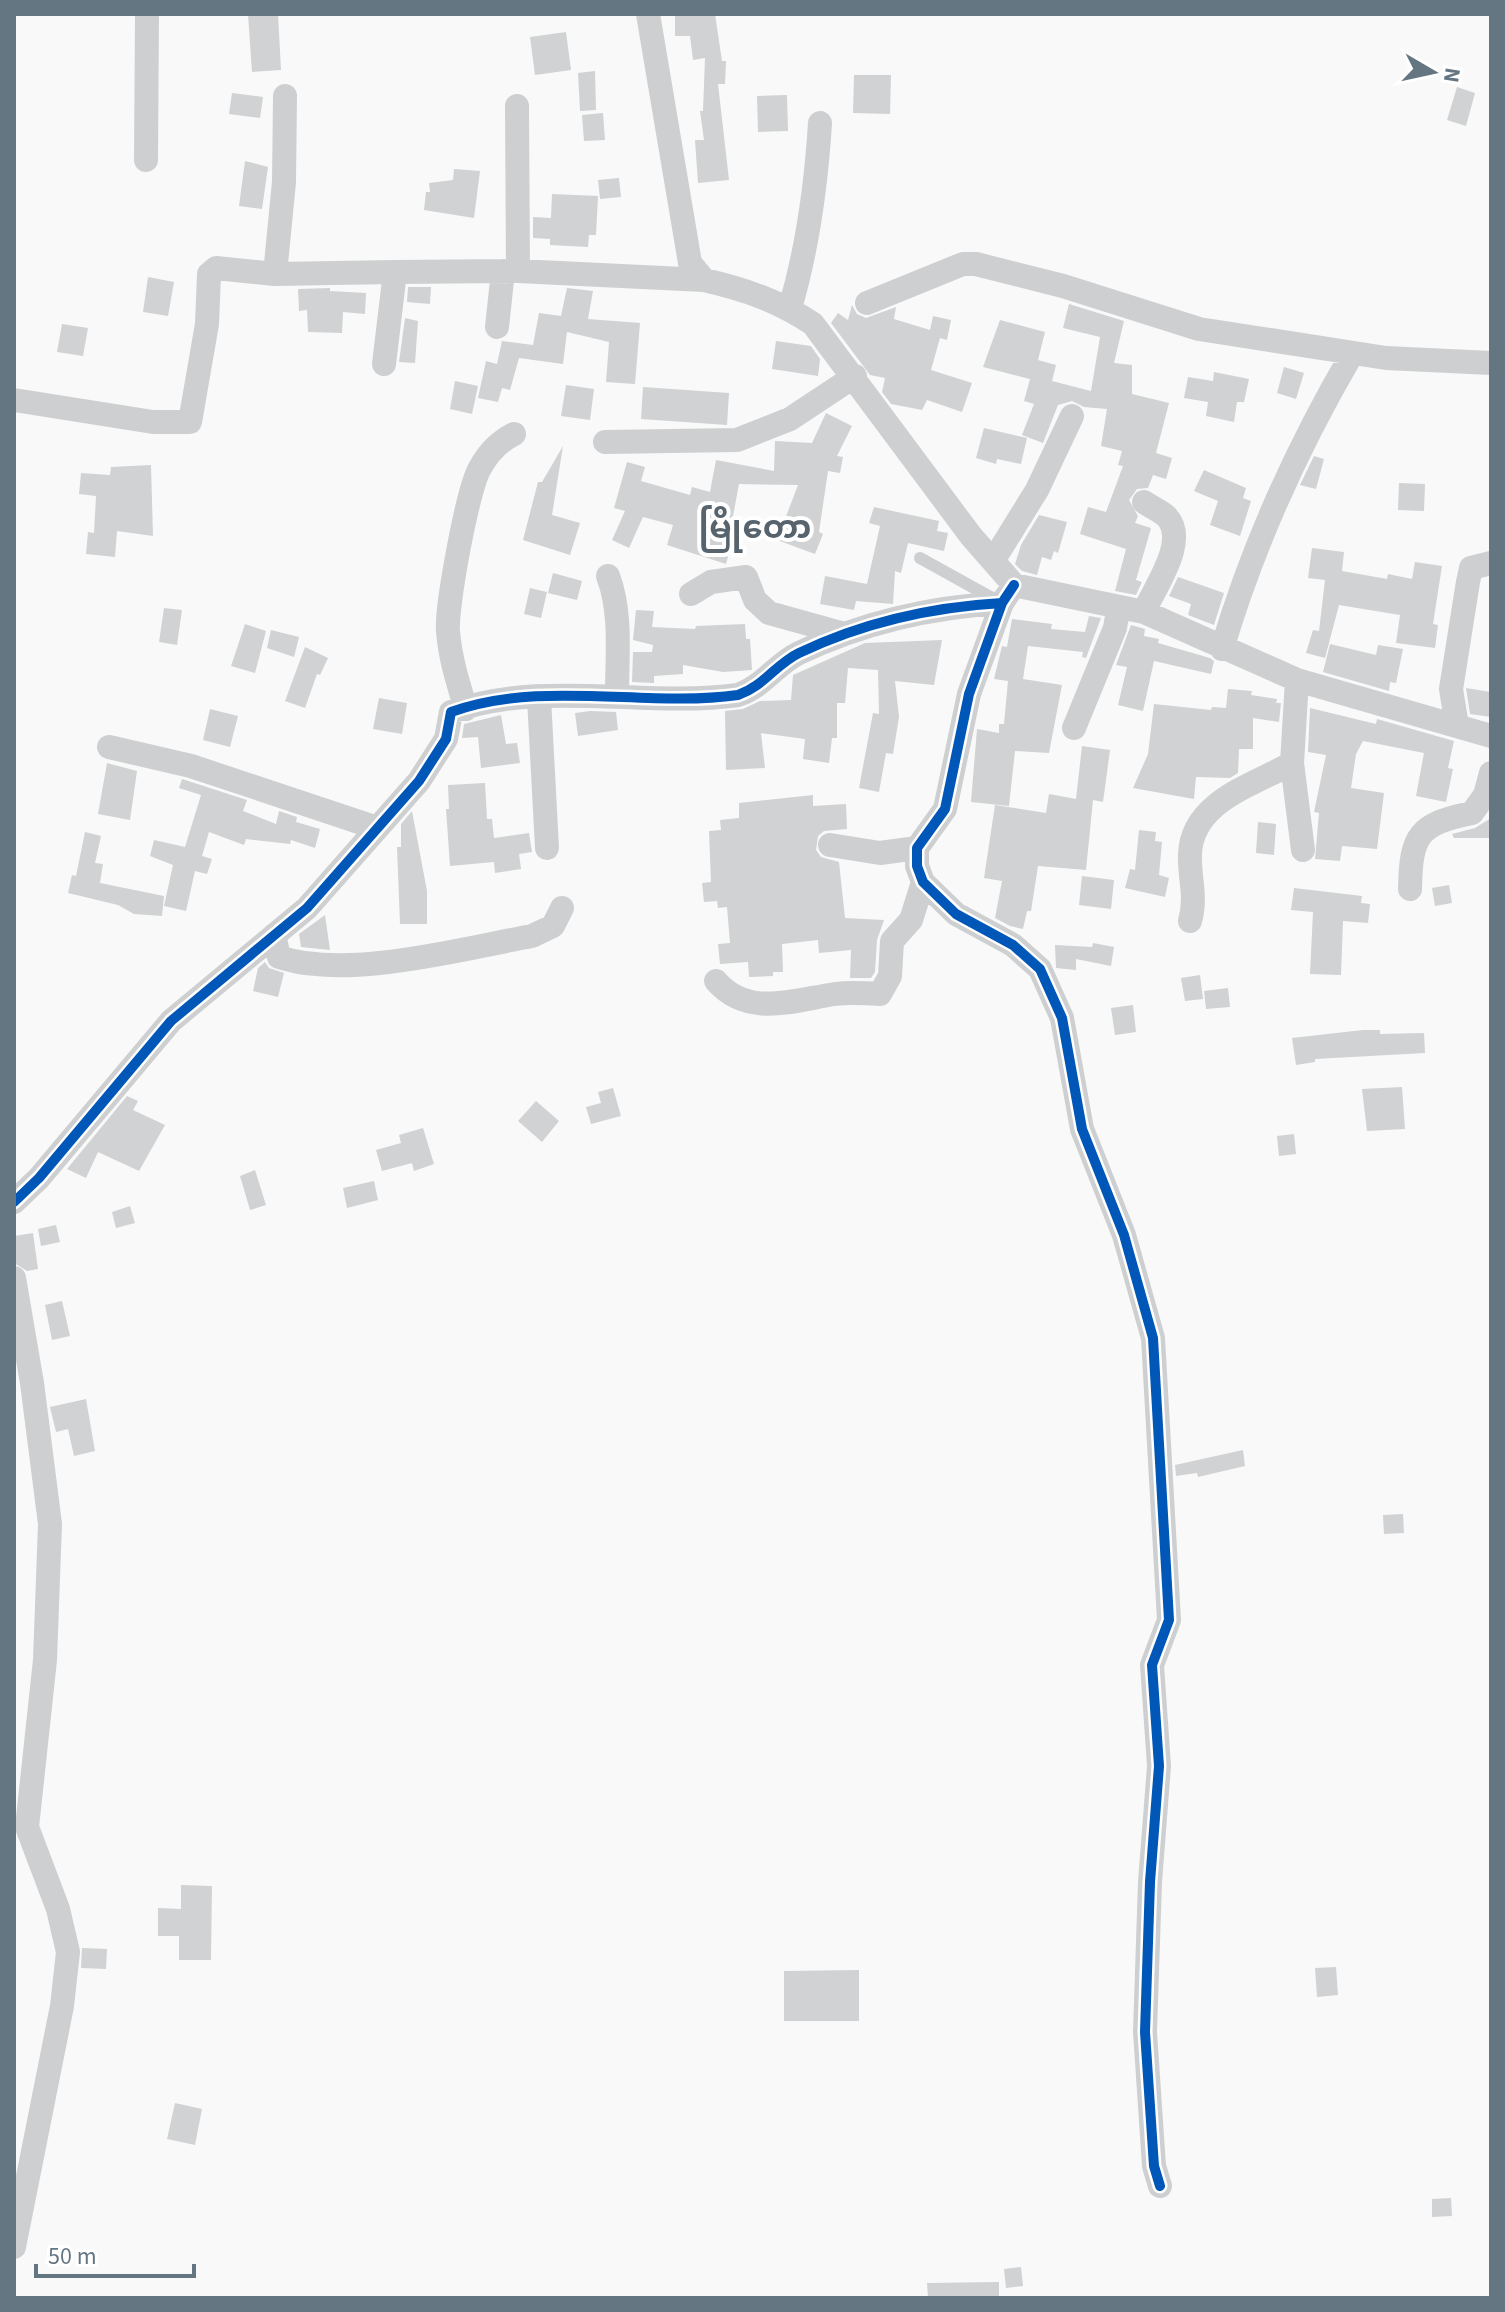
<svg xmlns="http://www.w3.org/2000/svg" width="1505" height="2312" viewBox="0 0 1505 2312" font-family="'Source Sans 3','Noto Sans Myanmar',sans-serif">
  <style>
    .building { fill: #d0d2d3 }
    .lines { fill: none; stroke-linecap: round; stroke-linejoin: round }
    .lane { stroke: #cecfd0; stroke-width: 12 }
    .street { stroke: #cecfd0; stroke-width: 24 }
    .cycleway-casing { stroke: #fff; stroke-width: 15 }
    .cycleway { stroke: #0057b8; stroke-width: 10 }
    .labels { text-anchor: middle; stroke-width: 8; stroke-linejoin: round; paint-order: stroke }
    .quarter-label { font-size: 32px; font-weight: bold; fill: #57646e; stroke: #fff }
  </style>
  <rect width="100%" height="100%" fill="#f9f9f9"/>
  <path class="building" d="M248,14H278L281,70L252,72Z
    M675,14H715L722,61H726L725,84H718L729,180L698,183L695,140H704L700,111H703L705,58L693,60L690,36H675Z
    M566,32L571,70L535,75L530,37Z
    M595,71L596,110L580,111L578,73Z
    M854,75H891L890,114L853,113Z
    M1457,87L1475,93L1466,126L1447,120Z
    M232,93L263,97L260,118L229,114Z
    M787,95L788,131L758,132L757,96Z
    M603,113L605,140L584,141L582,115Z
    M245,161L268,167L262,209L239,206Z
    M454,169L480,171L474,218L424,210L426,192H430L429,183L453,180Z
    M619,178L621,197L600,199L598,180Z
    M552,194L598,196L596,235H589L588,247L550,245V239L533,238V217L551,218Z
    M148,277L174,282L168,316L143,312Z
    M408,287H431L430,304L407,302Z
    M330,288V291L366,293L365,314L343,312L342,333L308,332L307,310L299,311L298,289Z
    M567,288L593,291L588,319L640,323L635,384L606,382L609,342L567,332L563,364L519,358L510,390L502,388L498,402L478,398L486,361L497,364L502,341L533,345L539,313L561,316Z
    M1069,304L1124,321L1114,363L1132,365V394L1169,403L1156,453L1172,458L1166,479L1153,475L1148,488L1137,489L1129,500L1138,516L1135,523L1151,528L1136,580L1142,582L1136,595L1115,591L1126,549L1080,534L1088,507L1106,512L1123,466L1118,465L1122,451L1101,446L1107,409L1084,407L1072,401L1058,405L1043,443L1022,435L1034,404L1024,401L1030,379L983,367L1000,320L1045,332L1038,360L1056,365L1052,381L1091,391L1100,337L1063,328Z
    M852,305L857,314L866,318L896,307L894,319L930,330L933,316L951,320L947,340L940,338L931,370L972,383L962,412L927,400L922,410L891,404L882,392L885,378L870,375L831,323L838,313L848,320Z
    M405,318L418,321L415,363L399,362Z
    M62,324L88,328L83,356L57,352Z
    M776,341L811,346L820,359L818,376L772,369Z
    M1284,367L1304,373L1296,399L1277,393Z
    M1214,372L1249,379L1244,402H1237L1234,422L1206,416L1208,402L1184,398L1188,377L1213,381Z
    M455,381L478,386L472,414L450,409Z
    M566,385L594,389L590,420L561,416Z
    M643,387L729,393L727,425L641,419Z
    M826,413L852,426L837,456L843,457L840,473L828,471L819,532L823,534L815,554L777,540L798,485L739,484L733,516L739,517L726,564L667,545L673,525L643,517L629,548L612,540L625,511L614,508L627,462L645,467L641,481L690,495L692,487L710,492L716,460L774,471L775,441L812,443Z
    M984,428L1027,438L1021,464L997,459L996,464L976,458Z
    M563,446L552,515L580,523L570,555L523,540L538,482H542Z
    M1314,456L1324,459L1316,489L1300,485Z
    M151,465L153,536L117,531L115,557L86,554L88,532L94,533L96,496L79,494L81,473L110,475L111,467Z
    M1204,470L1246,488L1243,498L1251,501L1240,536L1210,525L1218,501L1194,491Z
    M1399,483L1425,484L1424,511L1398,510Z
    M874,507L939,521L937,531L948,533L944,551L908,543L901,573L895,571L893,604L856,601L854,610L820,604L825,576L867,584L880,526L869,523Z
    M1039,515L1067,522L1058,553L1054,551L1051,560L1042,557L1037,575L1022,571L1015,564L1021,545Z
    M1312,548L1344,552L1342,571L1387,579L1388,574L1412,579L1415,562L1442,566L1433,624L1438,625L1435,648L1396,643L1400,615L1339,605L1325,658L1306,653L1313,630L1319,631L1325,580L1308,578Z
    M553,573L582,581L577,600L548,593Z
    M1178,577L1224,593L1214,625L1188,615L1191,604L1169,596Z
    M530,588L547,592L541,618L524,614Z
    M164,608L182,610L177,645L159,642Z
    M636,610L654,611L652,627L695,629L696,626L745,624L746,639H750L752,670L723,672L683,665V674L654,676V683L632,682L633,652H652L653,645L633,640Z
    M1089,616L1101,618L1086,658L1082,657L1083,652L1028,646L1023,679L1062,685L1049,753L1015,751L1009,806L971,802L977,729L999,733V724H1004L1008,681L994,679L1002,646L1007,647L1012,619L1052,624L1051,629L1085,632Z
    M245,624L266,631L255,673L231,666Z
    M1131,625L1145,629L1144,636L1159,639L1158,643L1210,658L1214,661L1211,674L1154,661L1143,711L1118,705L1127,667L1116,665Z
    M271,630L299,637L294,657L267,648Z
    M942,640L934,685L895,681L899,717L893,754L886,753L879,792L859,788L873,713L879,714L878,670L848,668L845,703H837V738H832L829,763L803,759L805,739L761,733L765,768L726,770L725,711L743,709L760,701L791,700L793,675L865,643Z
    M1330,644L1376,655L1378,645L1403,649L1396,683L1390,682L1389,691L1323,672Z
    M305,647L328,658L320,675L317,674L305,708L285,701Z
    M1466,688L1491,692V717L1470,714Z
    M1228,689L1252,691L1251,695L1277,699L1276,703H1281L1279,722L1253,718V749H1239L1238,773L1230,778L1196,777L1194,799L1133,788L1148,754L1154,704L1211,710L1212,707L1226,708Z
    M379,698L407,703L402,734L373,729Z
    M1310,708L1376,724L1377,719L1454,741L1448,768L1453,769L1446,802L1416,796L1424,753L1363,741L1356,754L1351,788L1384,793L1377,849L1342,846L1340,861L1315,859L1319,813L1314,812L1326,755L1308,752Z
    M210,709L238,716L230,747L203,740Z
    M590,711L616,712L618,730L578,736L575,713Z
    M501,715L506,744L517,743L520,763L481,768L478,737L462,738L464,724Z
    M1082,746L1110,750L1103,802L1093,800L1086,870L1038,866L1031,911H1027L1023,929L1010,926L995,918L1002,881L984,878L995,805L1046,813L1049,794L1076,799Z
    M107,763L137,771L130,820L98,814Z
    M182,779L247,800L243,811L276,824L279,811L297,817L296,822L320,829L315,848L291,840L290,844L246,839L244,845L209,832L202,856L212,859L207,874L195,871L186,911L164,906L173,865L150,856L154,840L185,847L201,795L179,788Z
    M485,783L487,819H492L494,838L529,833L532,852L519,854L521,869L495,873L494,862L450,866L446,809H449L448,785Z
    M813,795V806L846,804L847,829L824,831L818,836L816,850L821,857L839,862L845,918L884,920L877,940L875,972L871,978H850L851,950L819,953L818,940L782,944L783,972H773V976L749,977L748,962L720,964L718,944L730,943L727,907L718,908L717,901L704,902L702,883L711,882L709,831L721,830L720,820L739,818V803Z
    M412,811L427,891V924H400L397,847H401V824Z
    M1491,818V838H1454L1452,834L1475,828Z
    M1258,822L1276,824L1274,855L1256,853Z
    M1139,830L1156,832L1155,841L1162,842L1159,875L1169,878L1165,897L1125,888L1130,869L1135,870Z
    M85,832L101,836L95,863L103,864L100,883L164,896L162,916L134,914L118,905L68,893L72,875L76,876Z
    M1082,876L1114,880L1111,909L1079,905Z
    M1449,885L1452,903L1435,906L1432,888Z
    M1294,888L1362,896L1361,903L1370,904L1368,923L1343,921L1341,975L1310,974L1313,912L1291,910Z
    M325,915L330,950L301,947L299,934Z
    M1093,943L1114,947L1111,966L1076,959V970L1056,968L1055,945L1092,947Z
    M265,962L269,968L284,973L278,997L253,991L258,968Z
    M1200,975L1203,999L1185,1001L1181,978Z
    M1228,988L1230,1007L1206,1009L1204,991Z
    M1133,1005L1136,1032L1115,1035L1111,1008Z
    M1363,1030H1380V1034L1424,1033L1425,1053L1315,1059V1062L1296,1065L1292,1038Z
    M1402,1087L1405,1129L1367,1131L1362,1089Z
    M613,1088L621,1116L591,1124L586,1107L601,1103L598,1092Z
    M127,1096L138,1101L133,1110L165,1125L139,1171L98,1152L86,1178L67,1169Z
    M536,1101L559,1121L542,1142L518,1121Z
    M423,1128L434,1164L414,1171L412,1163L382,1171L376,1150L401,1143L399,1135Z
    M1294,1134L1296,1154L1279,1156L1277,1136Z
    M255,1170L266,1205L250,1210L240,1176Z
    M374,1181L378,1200L347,1208L343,1188Z
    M130,1206L135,1223L116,1228L112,1212Z
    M56,1225L60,1242L41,1246L38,1229Z
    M33,1233L38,1269L27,1271L14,1263V1236Z
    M62,1301L70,1336L52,1340L45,1305Z
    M86,1399L95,1451L74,1456L68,1429L56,1432L50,1407Z
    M1243,1450L1245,1466L1198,1477L1197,1473L1176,1476L1175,1465Z
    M1403,1514L1404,1533L1384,1534L1383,1515Z
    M181,1885L212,1886L211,1960H179V1936H158V1908L181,1909Z
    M82,1948L107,1949L106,1969L81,1968Z
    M1336,1967L1338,1995L1317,1997L1315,1968Z
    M859,1970V2021H784V1971Z
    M175,2103L202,2109L195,2145L167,2139Z
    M1451,2198L1452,2216L1432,2217V2199Z
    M1021,2267L1023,2286L1006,2288L1004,2269Z
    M999,2282V2298H928L927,2283Z"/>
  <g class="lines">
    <path class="lane" d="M920,558L994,599"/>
    <path class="street" d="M648,14L690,263L704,280C744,289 779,301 813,324L971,536L1014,585L1144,612L1297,680L1491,736
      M517,106L518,271
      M146,160L147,14
      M395,272L518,271L704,280
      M275,274L284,182L285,96
      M867,303L963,264H976L1063,286L1199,329L1386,358L1491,363
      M790,308C808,247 816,187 820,123
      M497,327L503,271
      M14,400L153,422H190L207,324L209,274L216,268L275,274L395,272L384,364
      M605,442L737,440L790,419L855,376
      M993,561L1037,490L1072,416
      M608,576C622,613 617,656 617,695
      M691,594L711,582L746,577L755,600L769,613L841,633
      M1002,603L969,694L945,809L917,848V866L923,882L956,914L1013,945L1040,969L1062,1018L1082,1129L1124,1235L1153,1338L1169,1620L1152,1665L1159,1766L1150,1882L1145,2032L1154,2166L1160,2186
      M1144,612C1154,588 1190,540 1166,516C1160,511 1151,507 1144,502
      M1222,649C1253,545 1297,448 1352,354
      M1297,680L1292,763L1303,850
      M539,698L547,848
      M466,709C458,683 450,658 448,631C446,607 468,487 480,468C488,453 500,441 514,434
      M1457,726L1451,689L1468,582L1471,568L1491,563
      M1074,728L1115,628L1118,610
      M109,747L191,766L377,828
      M830,845L880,853L917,848
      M1410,889C1411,835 1418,824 1472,813L1485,795L1491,773
      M1190,921C1197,896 1189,878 1190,854C1192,801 1254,785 1292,763
      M274,935L279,957C347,980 460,949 532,936L553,926L562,908
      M716,981C748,1018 794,1000 835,994C850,992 865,993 880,994L890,976L892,941L911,920L923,882
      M14,1202L39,1178L171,1021L307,908L419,781L446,739L451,712C543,679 645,708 738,695C764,686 776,664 799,653C864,622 931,607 1002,603L1014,585
      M14,1278L32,1383L50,1524L45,1660L27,1827L58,1909L68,1952L62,2006L14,2247"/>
    <defs>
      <path id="cycleway" d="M1002,603L969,694L945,809L917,848V866L923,882L956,914L1013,945L1040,969L1062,1018L1082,1129L1124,1235L1153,1338L1169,1620L1152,1665L1159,1766L1150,1882L1145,2032L1154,2166L1160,2186
        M14,1202L39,1178L171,1021L307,908L419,781L446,739L451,712C543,679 645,708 738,695C764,686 776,664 799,653C864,622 931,607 1002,603L1014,585"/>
    </defs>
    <use href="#cycleway" class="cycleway-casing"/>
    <use href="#cycleway" class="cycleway"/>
  </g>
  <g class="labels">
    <g class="quarter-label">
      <text x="755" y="538">မြိုတော</text>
    </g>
  </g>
  <rect width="1505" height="2312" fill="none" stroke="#657683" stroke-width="32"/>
  <g transform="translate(1433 72) rotate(99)" stroke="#ffffff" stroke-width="6" paint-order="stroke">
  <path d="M0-6L14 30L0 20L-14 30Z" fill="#657683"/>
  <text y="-12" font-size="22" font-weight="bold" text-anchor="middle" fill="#657683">N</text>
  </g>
  <path d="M36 2264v12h158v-12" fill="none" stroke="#657683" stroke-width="4"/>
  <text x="48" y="2264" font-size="24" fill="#657683" stroke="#ffffff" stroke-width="6" paint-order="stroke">50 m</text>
</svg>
